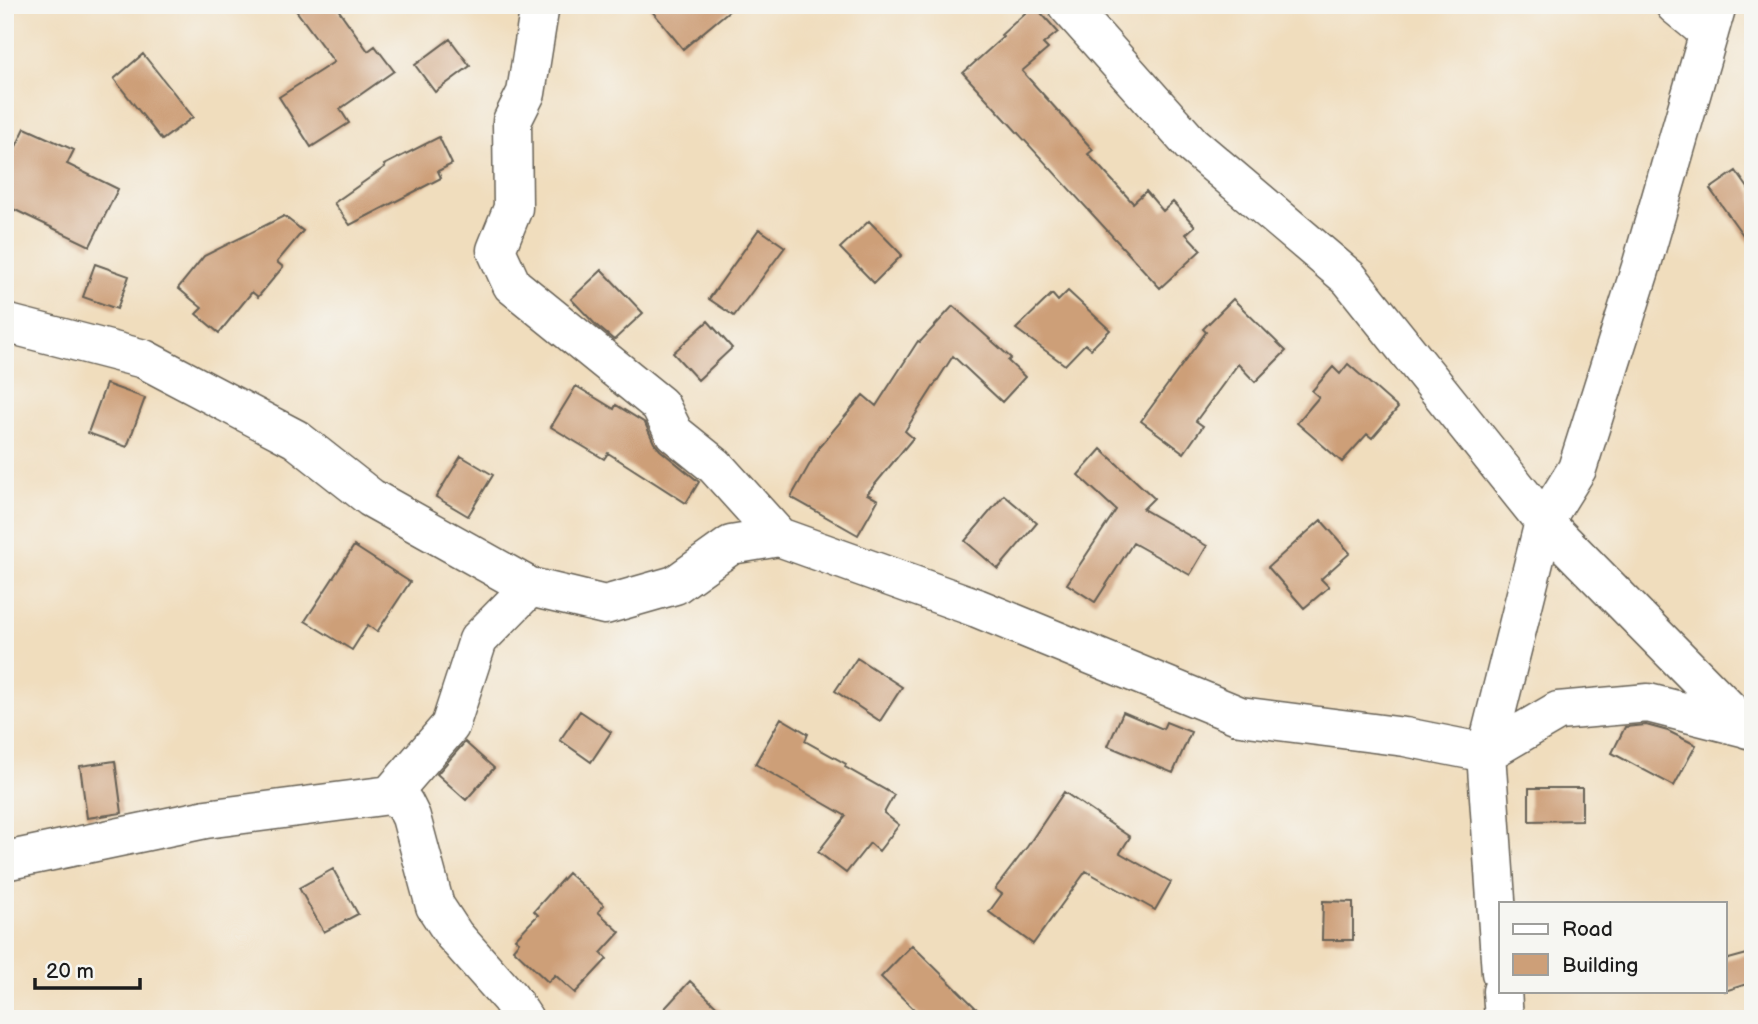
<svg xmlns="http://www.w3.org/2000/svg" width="1758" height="1024" viewBox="0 0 1758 1024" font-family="'Balsamiq Sans',sans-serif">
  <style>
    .building { fill: #cd9f78 }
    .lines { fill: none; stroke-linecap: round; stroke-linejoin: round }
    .minor-casing { stroke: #666054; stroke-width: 41 }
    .minor { stroke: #fff; stroke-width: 38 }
  </style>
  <rect width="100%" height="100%" fill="#f6f6f2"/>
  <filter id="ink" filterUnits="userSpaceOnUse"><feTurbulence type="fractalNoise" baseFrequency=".0143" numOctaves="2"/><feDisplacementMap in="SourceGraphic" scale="14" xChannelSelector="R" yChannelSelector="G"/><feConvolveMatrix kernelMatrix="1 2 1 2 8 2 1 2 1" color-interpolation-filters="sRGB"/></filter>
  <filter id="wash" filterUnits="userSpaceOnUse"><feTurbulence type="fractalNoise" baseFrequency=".00686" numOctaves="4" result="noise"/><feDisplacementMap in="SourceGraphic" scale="28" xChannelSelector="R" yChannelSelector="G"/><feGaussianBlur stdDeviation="1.57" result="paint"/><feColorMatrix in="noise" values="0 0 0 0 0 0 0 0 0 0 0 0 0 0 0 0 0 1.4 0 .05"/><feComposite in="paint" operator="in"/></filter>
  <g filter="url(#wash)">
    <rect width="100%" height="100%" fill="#f0ddbd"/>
    <g id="blocks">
      <path class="building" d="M292,5H335L368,51L375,46L394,71L340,109L349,123L311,147L279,97L334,62Z
        M647,5H736L683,49Z
        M1034,5L1058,32L1043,44L1048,49L1022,71L1093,150L1088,154L1133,203L1146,191L1163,211L1173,202L1195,226L1186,234L1201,250L1160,288L963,73L1003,37L1001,35Z
        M450,39L470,66L435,92L415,65Z
        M143,54L193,117L162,140L114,79Z
        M25,128L74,150L67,164L118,189L90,246L5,205V169Z
        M439,137L452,164L438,171L441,178L350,225L334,203L385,167L384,165Z
        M1736,171L1753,195V249L1710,189Z
        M284,216L303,231L277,262L283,267L258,297L252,292L219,333L196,314L202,308L178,288L204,256Z
        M869,221L902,255L874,283L840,248Z
        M759,229L785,247L734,316L709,299Z
        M95,264L129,276L117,309L83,297Z
        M602,270L643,313L614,340L596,325L571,299Z
        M1068,291L1110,330L1091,349L1085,344L1065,365L1016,329L1052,294L1058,301Z
        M1233,299L1286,351L1255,382L1238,364L1196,421L1203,426L1184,453L1141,421L1206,332L1203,329Z
        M953,306L1011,358L1008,361L1025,377L1002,402L953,356L905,431L913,438L867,494L878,500L858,535L791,497L820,446L863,395L876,406L918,341L920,342Z
        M708,321L732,348L698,380L673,353Z
        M1348,364L1398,408L1372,438L1367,434L1342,462L1297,423L1319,397L1312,391L1333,367L1340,374Z
        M106,384L145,398L127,447L88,433Z
        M576,386L614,409L616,405L645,423L654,443L660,450L699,482L686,503L608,453L604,459L551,427Z
        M1101,449L1154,498L1143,509L1207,546L1190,575L1133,543L1095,602L1067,584L1116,510L1078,475Z
        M461,456L493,475L468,516L436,497Z
        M1004,495L1037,523L998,569L965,541Z
        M1321,520L1350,553L1321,579L1329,587L1304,608L1268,567Z
        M354,546L410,582L377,632L368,625L352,650L305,621Z
        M857,658L902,687L880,721L835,691Z
        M580,711L611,732L591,762L560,740Z
        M1123,712L1163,729L1166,722L1191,732L1173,773L1108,746Z
        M781,718L808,734L805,741L846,764L845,767L894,795L884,813L899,825L879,851L870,843L846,873L818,852L846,816L755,764Z
        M1646,725L1668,731L1696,745L1674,786L1612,753L1625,727Z
        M465,742L494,768L466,800L437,774Z
        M115,761L122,813L87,818L80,766Z
        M1529,788H1582V820L1529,821Z
        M1064,792L1130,837L1120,853L1171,882L1155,910L1086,871L1033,944L989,912L1002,894L995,889L1027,847Z
        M333,869L358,914L324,932L299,888Z
        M568,873L604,905L598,912L620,932L601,953L607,959L575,993L555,975L548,982L513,949L519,942L515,939L538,915L534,911Z
        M1323,901L1353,902V940H1322Z
        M912,945L987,1019H924L881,977Z
        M1747,954L1753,972V982L1725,991V960Z
        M690,981L730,1019H655Z"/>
    </g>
  </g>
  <g filter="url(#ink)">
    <use href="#blocks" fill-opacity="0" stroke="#666054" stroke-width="2"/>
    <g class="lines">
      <defs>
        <path id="minor" d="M540,5L526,93L512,121L513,208L496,250L512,285L660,405L674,433L715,466L779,537
          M1067,5L1191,144L1349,278L1544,522L1748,729
          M1675,5L1709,33
          M5,323L144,359L296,439L371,498L530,587L605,605L675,585L731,545L779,537L977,608L1240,716L1405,737L1486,753L1558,711L1648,703L1747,728
          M390,795L450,726L478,640L530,587
          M5,861L206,819L390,795L404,803L411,817L435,906L454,935L510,998L524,1019
          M1501,973L1486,753L1544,522L1577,469L1641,267L1717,5
          M1502,991L1504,1019"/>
      </defs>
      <use href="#minor" class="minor-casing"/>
      <use href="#minor" class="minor"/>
    </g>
  </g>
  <rect width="1758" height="1024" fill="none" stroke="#f6f6f2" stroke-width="28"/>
  <rect x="1499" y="902" width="228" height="91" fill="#f6f6f2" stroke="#9f9f9c" stroke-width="2"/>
  <rect x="1513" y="924" width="35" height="10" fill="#ffffff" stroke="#9f9f9c" stroke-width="2"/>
  <text x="1562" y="936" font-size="21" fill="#1c1c1c">Road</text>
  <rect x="1513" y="954" width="35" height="21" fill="#cd9f78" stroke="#9f9f9c" stroke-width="2"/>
  <text x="1562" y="972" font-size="21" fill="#1c1c1c">Building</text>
  <path d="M35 978v10h105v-10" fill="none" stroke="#1c1c1c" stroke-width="3.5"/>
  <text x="46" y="978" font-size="21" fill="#1c1c1c" stroke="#f6f6f2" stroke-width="5" paint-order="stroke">20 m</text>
</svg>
